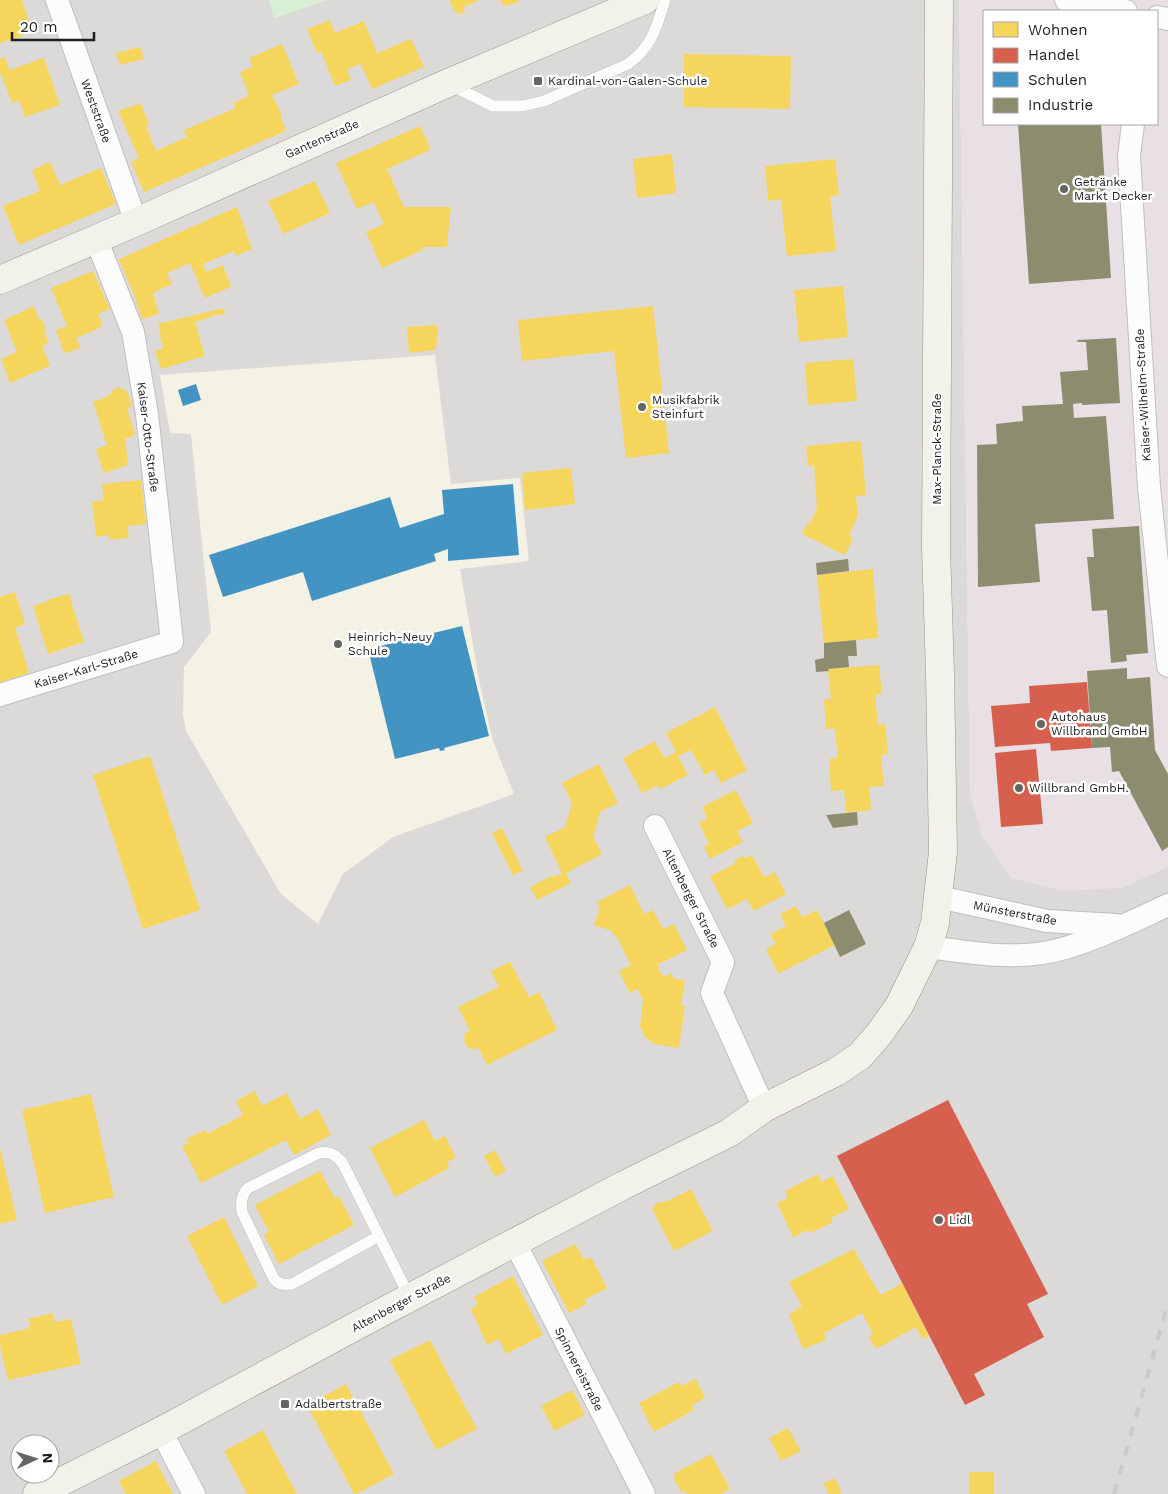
<svg xmlns="http://www.w3.org/2000/svg" width="1168" height="1494" viewBox="0 0 1168 1494" font-family="'Work Sans',sans-serif">
  <style>
    .residential { fill: #dbdad8; fill-rule: evenodd }
    .industrial { fill: #e9e0e6; fill-rule: evenodd }
    .education { fill: #f4f2e4 }
    .park { fill: #d9efd5 }
    .parking { fill: #dcdbda }
    .homes { fill: #f6d55c }
    .shops { fill: #d6604d }
    .schools { fill: #4393c3 }
    .industry { fill: #8c8c6e }
    .lines { fill: none; stroke-linecap: round; stroke-linejoin: round }
    .lane-casing { stroke: #bfbfbd; stroke-width: 12 }
    .street-casing { stroke: #bfbfbd; stroke-width: 24 }
    .secondary-casing { stroke: #959381; stroke-width: 29 }
    .lane { stroke: #fcfcfb; stroke-width: 11 }
    .street { stroke: #fcfcfb; stroke-width: 22 }
    .secondary { stroke: #f2f2eb; stroke-width: 28 }
    .rail { stroke: #cacac9; stroke-width: 4; stroke-dasharray: 10 10; stroke-linecap: butt }
    .poi-dot { fill: #666564; stroke: #fff; stroke-width: 2 }
    .labels { text-anchor: middle; stroke-width: 5; stroke-linejoin: round; paint-order: stroke }
    .poi-label { font-size: 12px; fill: #1e1e1e; stroke: #fff; text-anchor: start }
    .street-label { font-size: 12px; fill: #1e1e1e; stroke: #fff }
  </style>
  <rect width="100%" height="100%" fill="#eceae7"/>
  <path class="residential" d="M0,0H959L970,795L1121,888L1168,867V1494H0ZM20,1444H50V1474H20Z"/>
  <path class="industrial" d="M959,0H1168V867L1121,888L1063,891L1011,878L982,836L970,795ZM984,11H1157V124H984Z"/>
  <path class="education" d="M435,355L451,484L520,478L529,561L460,569L479,680L493,741L514,794L393,837L343,874L318,924L281,894L186,731L183,715L184,667L211,632L191,434L170,433L160,375Z"/>
  <path class="park" d="M269,0H328L274,18Z"/>
  <path class="parking" d="M1168,937V1162L1080,1494H1004L1055,1305L949,1096L780,1184L762,1148L1104,968Z"/>
  <path class="homes" d="M0,0H22L31,27L21,30L23,36L0,43Z
    M449,0H480L465,6L464,12L459,14L455,12Z
    M500,0H520L516,3L505,6L503,5Z
    M330,20L335,33L364,21L377,53L411,39L424,67L372,89L361,64L347,69L351,80L335,86L321,51L317,53L307,29Z
    M282,44L299,84L272,95L282,115H280L286,131L144,192L131,162L139,158L118,111L141,103L149,125L146,126L156,151L187,137L184,130L236,108L233,103L249,96L240,72L253,67L249,58Z
    M140,47L144,59L120,65L116,53Z
    M684,54L791,56L790,109L684,107Z
    M5,57L9,70L44,58L60,105L25,117L19,101L12,103L1,74L0,75V59Z
    M420,126L425,137L426,136L430,150L387,169L404,207H451L447,247H421L423,250L382,268L366,232L384,224L374,202L357,209L336,163Z
    M672,154L676,193L637,198L633,159Z
    M835,159L839,195L830,196L836,251L787,256L781,199L768,201L765,166Z
    M50,162L60,185L101,168L116,204L19,245L3,206L40,191L32,170Z
    M315,181L330,213L283,234L268,201Z
    M237,207L252,249L236,256L234,251L203,264L206,272L223,265L231,287L205,298L190,263L167,273L172,284L153,293L159,314L142,319L136,300L119,259Z
    M93,271L110,309L98,314L102,323L99,328L76,338L81,348L64,353L56,330L67,326L51,288Z
    M843,286L848,337L799,342L794,290Z
    M34,306L39,320L42,319L46,330L44,331L49,343L42,346L50,366L10,383L1,359L17,352L4,320Z
    M653,306L669,453L626,458L614,351L522,361L518,320Z
    M224,308L225,314L211,316V317L195,322L205,356L161,369L155,351L163,349L159,333L161,332L158,324Z
    M438,325L436,350L409,353L407,327Z
    M853,359L857,401L808,405L805,363Z
    M120,387L125,391L127,390L132,406L127,408L135,435L125,439L128,465L104,473L96,449L107,445L93,402L107,397L106,395L110,396L112,390Z
    M861,441L866,495L856,496L858,515L849,536L853,538L845,555L802,534L808,522L810,524L817,508L814,465L808,466L806,446Z
    M571,468L575,504L525,510L522,473Z
    M141,480L146,524L127,526L129,538L109,540V535L96,537L92,502L104,500L102,484Z
    M873,569L878,638L824,643L817,575Z
    M15,592L25,624L15,628L29,673L0,682V597Z
    M69,594L84,642L48,654L33,606L48,601L47,600Z
    M879,665L882,694L875,695L878,725L885,724L888,754L881,755L884,786L869,787L871,810L846,813L844,790L831,791L829,759L838,758L835,729H826L824,699H831L828,669Z
    M715,707L747,770L721,783L714,770L705,775L691,750L678,756L688,775L660,789L658,785L642,793L623,758L655,741L664,758L676,752L666,733Z
    M150,756L200,910L143,929L93,775Z
    M599,764L618,803L600,812L593,836L602,854L566,873L571,883L537,900L530,887L553,875V877L562,873L545,837L565,827L572,803L562,783Z
    M736,790L753,823L737,831L743,842L710,859L704,847L709,844L699,823L707,818L702,807Z
    M502,828L523,871L513,875L492,833Z
    M752,855L764,877L775,872L786,894L754,911L747,899L727,909L710,876L735,864L734,861L743,856L745,858Z
    M630,885L644,914L653,910L663,929L674,924L687,950L657,965L663,977L671,973L674,979L685,980L681,1006H685L679,1048L654,1044L645,1037L640,1027L643,1001L638,989L630,993L619,971L631,965L616,935L614,936L612,931L594,925L600,908L597,902Z
    M796,906L802,917L817,910L835,945L778,974L766,949L776,944L770,934L786,926L780,914Z
    M510,962L529,997L539,992L557,1030L487,1065L478,1047L473,1050L467,1047L464,1040L465,1033L470,1031L458,1007L499,987L491,971Z
    M255,1091L262,1106L287,1093L300,1119L318,1109L331,1135L294,1155L286,1140L201,1183L182,1146L189,1143L186,1139L205,1130L207,1134L243,1115L236,1101Z
    M91,1094L114,1197L45,1213L22,1110Z
    M424,1120L435,1141L445,1136L456,1158L447,1162L449,1168L395,1197L370,1148Z
    M0,1148L17,1220L0,1224Z
    M495,1150L506,1171L495,1177L484,1156Z
    M320,1171L335,1199L339,1196L354,1225L279,1264L264,1235L269,1232L255,1205Z
    M818,1174L821,1182L833,1176L849,1209L831,1218L833,1222L810,1233L808,1230L793,1237L777,1203L788,1198L785,1191Z
    M691,1189L713,1231L674,1251L652,1209L657,1203L668,1201Z
    M224,1217L258,1286L222,1305L187,1236Z
    M575,1244L584,1260L591,1257L607,1288L584,1300L587,1304L569,1313L542,1261Z
    M854,1249L870,1278L881,1295L902,1283L929,1336L922,1339L916,1327L880,1347L875,1348L869,1337L873,1334L862,1313L824,1333L826,1340L803,1349L789,1314L802,1306L789,1282Z
    M513,1276L543,1335L506,1354L499,1339L487,1345L471,1309L478,1305L474,1297Z
    M53,1313L55,1322L71,1319L81,1364L8,1380L0,1345V1335L30,1328L28,1319Z
    M430,1340L477,1429L436,1450L390,1360Z
    M696,1379L705,1398L692,1405L694,1410L654,1432L639,1403L679,1382L682,1386Z
    M346,1384L394,1474L356,1494H354L307,1405Z
    M572,1390L585,1415L554,1431L541,1406Z
    M788,1428L801,1451L781,1461L769,1438Z
    M263,1430L297,1494H247L224,1451Z
    M711,1454L730,1489L720,1494H687L684,1490L681,1492L673,1476L676,1474L675,1473Z
    M156,1461L173,1494H126L119,1481Z
    M969,1472H994V1494H969Z
    M835,1478L842,1494H828L824,1483Z"/>
  <path class="shops" d="M1087,682L1092,748L1051,751L1050,743L995,747L991,706L1030,703L1029,686Z
    M1036,749L1043,824L1001,827L995,753Z
    M948,1100L1048,1294L1027,1304L1044,1337L974,1374L985,1395L965,1405L837,1156Z"/>
  <path class="schools" d="M196,384L201,400L183,406L178,390Z
    M513,484L519,555L448,561V549L434,554L436,561L312,601L303,572L223,597L209,555L390,497L400,528L444,514L442,490Z
    M462,626L489,736L444,748L445,750L440,751L439,748L395,759L368,649Z"/>
  <path class="industry" d="M1018,124H1101L1111,278L1029,284Z
    M1116,338L1120,403L1082,405V403L1073,404L1074,418L1106,416L1114,519L1035,524L1040,582L978,587L977,445L997,444L996,424L1023,421L1022,406L1063,404L1060,372L1088,370L1086,342H1078L1077,340Z
    M1139,526L1148,653L1126,655L1127,661L1111,663L1107,610L1092,611L1087,557H1094L1092,529Z
    M848,559L849,571L817,575L816,563Z
    M856,640L857,656H848L849,667L828,669L829,671L816,672L815,660L824,658V643Z
    M1127,668V679L1150,677L1155,750L1168,774V847L1162,851L1119,771L1112,772L1110,747L1092,748L1087,671Z
    M857,812L858,825L833,828L826,815Z
    M849,910L866,944L840,957L824,923Z"/>
  <g class="lines">
    <defs>
      <path id="lane" d="M451,85L493,106H522L544,101L628,64C652,47 657,26 665,0
        M379,1236L292,1284C284,1285 280,1285 274,1279L242,1212C241,1201 241,1196 248,1188L319,1153C330,1151 334,1154 342,1162L410,1298"/>
      <path id="street" d="M57,0L136,222
        M1066,0L1126,11
        M1157,17L1168,19
        M1133,124L1129,156L1149,487L1168,666
        M0,695L172,642L147,414L133,332L96,239
        M655,826L723,962L712,993L764,1108
        M939,897L1047,921L1116,925
        M928,947C965,952 1005,959 1043,953C1082,947 1131,922 1168,905
        M515,1243L644,1494
        M161,1431L194,1494"/>
      <path id="secondary" d="M0,280L136,222L448,83L645,0
        M37,1494L161,1431L371,1318L624,1185L729,1133L764,1108L836,1072L860,1056L879,1034L899,1006L928,947L935,923L943,852L940,673L936,547L939,0"/>
    </defs>
    <use href="#lane" class="lane-casing"/>
    <use href="#street" class="street-casing"/>
    <use href="#secondary" class="secondary-casing"/>
    <use href="#lane" class="lane"/>
    <use href="#street" class="street"/>
    <use href="#secondary" class="secondary"/>
    <path class="rail" d="M1114,1494L1168,1303"/>
  </g>
  <g class="poi-dot">
    <rect x="533" y="76" width="10" height="10" rx="2.5"/>
    <circle cx="1064" cy="189" r="5"/>
    <circle cx="642" cy="407" r="5"/>
    <circle cx="338" cy="644" r="5"/>
    <circle cx="1041" cy="724" r="5"/>
    <circle cx="1019" cy="788" r="5"/>
    <circle cx="939" cy="1220" r="5"/>
    <rect x="280" y="1399" width="10" height="10" rx="2.5"/>
  </g>
  <g class="labels">
    <g class="poi-label">
      <text x="548" y="85">Kardinal-von-Galen-Schule</text>
      <text x="1074" y="186">Getränke<tspan x="1074" dy="14">Markt Decker</tspan></text>
      <text x="652" y="404">Musikfabrik<tspan x="652" dy="14">Steinfurt</tspan></text>
      <text x="348" y="641">Heinrich-Neuy<tspan x="348" dy="14">Schule</tspan></text>
      <text x="1051" y="721">Autohaus<tspan x="1051" dy="14">Willbrand GmbH</tspan></text>
      <text x="1029" y="792">Willbrand GmbH.</text>
      <text x="949" y="1224">Lidl</text>
      <text x="295" y="1408">Adalbertstraße</text>
    </g>
    <g class="street-label">
      <text transform="translate(96 111) rotate(70)" y="4">Weststraße</text>
      <text transform="translate(322 139) rotate(-24)" y="4">Gantenstraße</text>
      <text transform="translate(1143 395) rotate(-93)" y="4">Kaiser-Wilhelm-Straße</text>
      <text transform="translate(148 437) rotate(83)" y="4">Kaiser-Otto-Straße</text>
      <text transform="translate(937 449) rotate(-90)" y="4">Max-Planck-Straße</text>
      <text transform="translate(86 669) rotate(-17)" y="4">Kaiser-Karl-Straße</text>
      <text transform="translate(691 898) rotate(63)" y="4">Altenberger Straße</text>
      <text transform="translate(1015 913) rotate(11)" y="4">Münsterstraße</text>
      <text transform="translate(401 1303) rotate(-28)" y="4">Altenberger Straße</text>
      <text transform="translate(579 1369) rotate(63)" y="4">Spinnereistraße</text>
    </g>
  </g>
  <rect x="983" y="10" width="175" height="115" fill="#ffffff" stroke="#a5a5a5"/>
  <rect x="993" y="22" width="25" height="15" fill="#f6d55c" stroke="#a5a5a5"/>
  <text x="1028" y="35" font-size="15" fill="#1e1e1e">Wohnen</text>
  <rect x="993" y="48" width="25" height="15" fill="#d6604d" stroke="#a5a5a5"/>
  <text x="1028" y="60" font-size="15" fill="#1e1e1e">Handel</text>
  <rect x="993" y="72" width="25" height="15" fill="#4393c3" stroke="#a5a5a5"/>
  <text x="1028" y="85" font-size="15" fill="#1e1e1e">Schulen</text>
  <rect x="993" y="98" width="25" height="15" fill="#8c8c6e" stroke="#a5a5a5"/>
  <text x="1028" y="110" font-size="15" fill="#1e1e1e">Industrie</text>
  <g transform="translate(35 1459) rotate(86)"><circle r="24" fill="#ffffff" stroke="#a5a5a5"/>
  <path d="M0-4L9 19L0 12L-9 19Z" fill="#666564"/>
  <text y="-8" font-size="14" font-weight="bold" text-anchor="middle" fill="#1e1e1e">N</text>
  </g>
  <path d="M12 32v8h82v-8" fill="none" stroke="#1e1e1e" stroke-width="2.5"/>
  <text x="20" y="32" font-size="15" fill="#1e1e1e" stroke="#ffffff" stroke-width="4" paint-order="stroke">20 m</text>
</svg>
